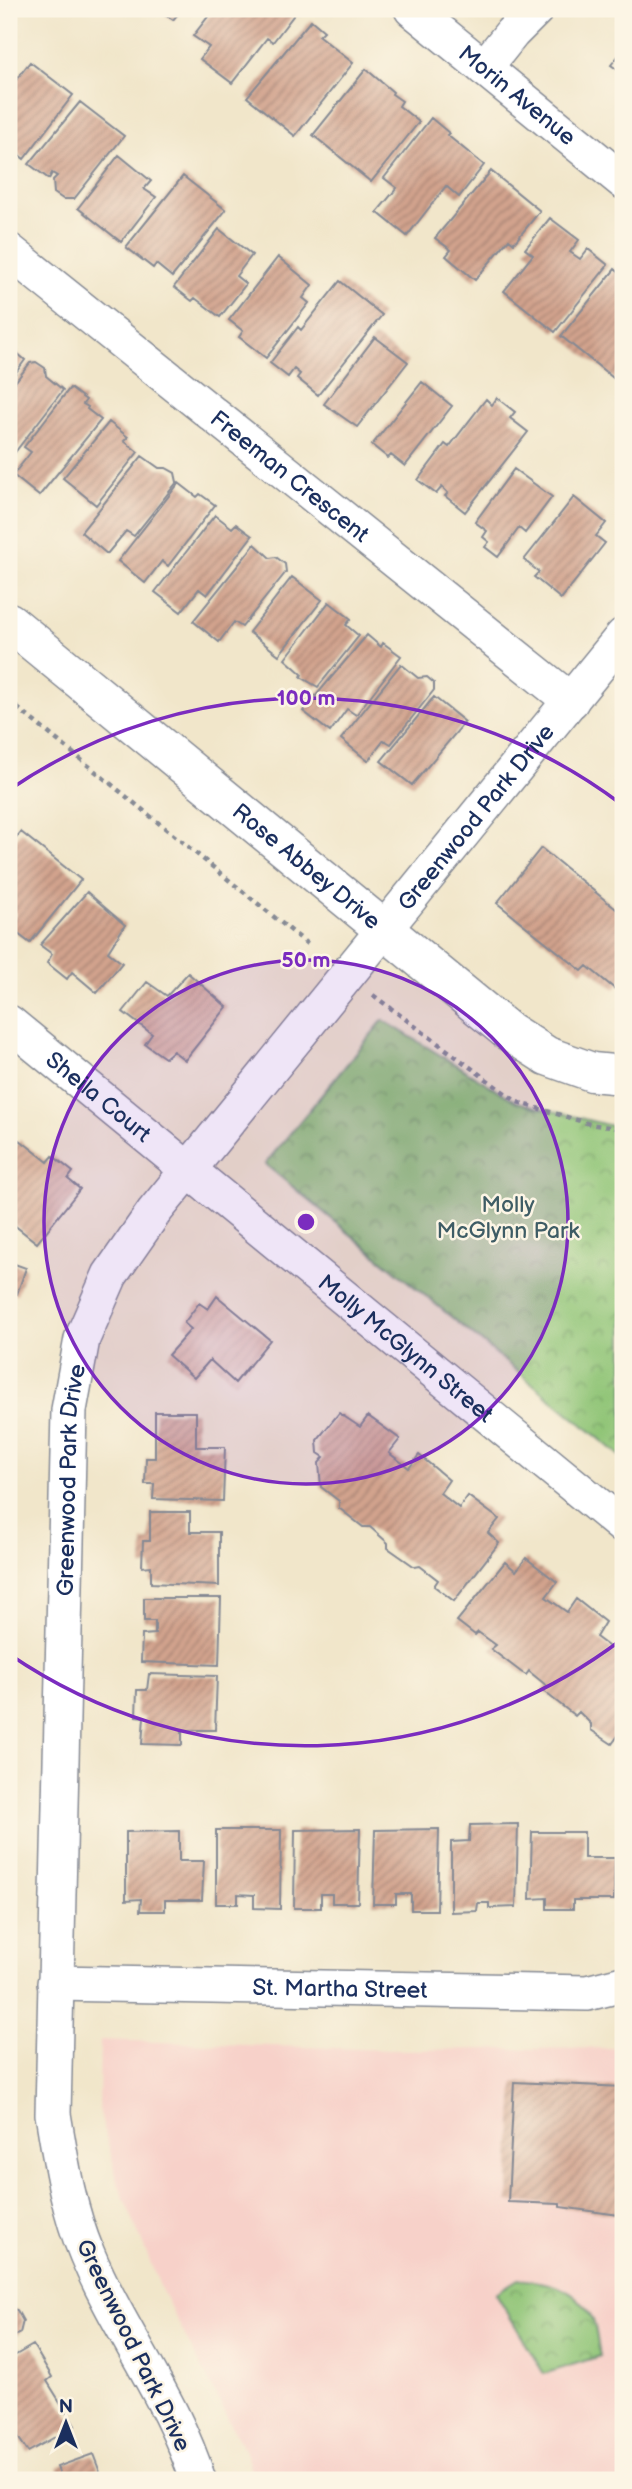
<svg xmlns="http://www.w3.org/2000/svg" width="632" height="2489" viewBox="0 0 632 2489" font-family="'Balsamiq Sans',sans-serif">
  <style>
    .built { fill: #f7d1c9 }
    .park { fill: url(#park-crowns); stroke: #557a6a; stroke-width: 2 }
    .building { fill: url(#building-hatch) }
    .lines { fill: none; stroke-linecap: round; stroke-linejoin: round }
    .street-casing { stroke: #868a94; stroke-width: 38 }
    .secondary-casing { stroke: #868a94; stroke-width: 41 }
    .path { stroke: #868a94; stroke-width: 4.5; stroke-dasharray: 5 5; stroke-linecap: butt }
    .street { stroke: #fff; stroke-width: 35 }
    .secondary { stroke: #fff; stroke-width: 38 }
    .ring { fill: none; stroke: #7b2cbf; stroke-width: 3.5 }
    .labels { text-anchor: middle; stroke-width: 5; stroke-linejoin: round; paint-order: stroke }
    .street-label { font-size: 23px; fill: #1b2f5e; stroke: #fcf5e5 }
    .park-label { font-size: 23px; fill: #3e5c65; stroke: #fcf5e5 }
    .centre { fill: #7b2cbf; stroke: #fcf5e5; stroke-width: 3.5 }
    .ring-label { font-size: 21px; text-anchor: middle; font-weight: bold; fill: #7b2cbf; stroke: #fcf5e5; stroke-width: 5; stroke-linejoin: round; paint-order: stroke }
  </style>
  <defs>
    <pattern id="park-crowns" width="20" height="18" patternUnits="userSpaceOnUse" patternTransform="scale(1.75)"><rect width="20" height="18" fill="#8fc476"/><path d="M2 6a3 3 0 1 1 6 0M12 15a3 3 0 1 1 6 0" fill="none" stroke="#74a064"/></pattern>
    <pattern id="building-hatch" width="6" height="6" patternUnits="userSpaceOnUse" patternTransform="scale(1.75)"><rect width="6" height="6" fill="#d2a38d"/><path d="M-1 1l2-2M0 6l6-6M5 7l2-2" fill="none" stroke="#aa8576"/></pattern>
  </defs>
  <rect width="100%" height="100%" fill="#fcf5e5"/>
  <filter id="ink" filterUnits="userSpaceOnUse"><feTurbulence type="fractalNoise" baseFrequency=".0143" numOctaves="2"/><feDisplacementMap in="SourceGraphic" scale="14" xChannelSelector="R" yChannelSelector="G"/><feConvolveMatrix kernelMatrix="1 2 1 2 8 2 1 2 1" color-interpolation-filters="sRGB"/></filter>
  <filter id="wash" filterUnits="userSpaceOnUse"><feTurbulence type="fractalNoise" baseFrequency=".00686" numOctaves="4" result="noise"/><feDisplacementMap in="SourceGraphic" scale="28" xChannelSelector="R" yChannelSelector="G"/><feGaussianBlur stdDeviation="1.57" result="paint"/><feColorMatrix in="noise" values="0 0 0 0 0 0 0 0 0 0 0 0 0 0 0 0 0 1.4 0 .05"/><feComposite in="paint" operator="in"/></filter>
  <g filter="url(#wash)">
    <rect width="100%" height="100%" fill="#f1e6ca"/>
    <path class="built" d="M100,2040L391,2050L623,2048V2480H254L245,2452L162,2291L119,2186L99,2109Z"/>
    <path class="park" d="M383,1020L517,1102L623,1129V1458L265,1164Z
      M518,2279C548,2282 577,2287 592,2318C597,2328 597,2344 600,2356L544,2374L496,2293Z"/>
    <g id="blocks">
      <path class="building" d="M158,9H182L173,20Z
        M214,9H293L296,12L273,42L267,38L232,83L200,59L209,47L193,36Z
        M311,20L324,31L319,36L353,63L295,136L247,97Z
        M623,50V79L620,77L622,73L611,65Z
        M30,62L73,95L24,159L9,147V89Z
        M366,69L393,92L392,94L402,101L399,106L419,122L371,182L313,135Z
        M80,102L124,136L74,199H63L54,193L53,180L57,176L52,173L49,179L29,164Z
        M431,118L449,133L447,135L484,165L459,197L446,186L407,236L377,212L397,188L384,178Z
        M119,155L151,181L144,189L156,197L121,242L78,208Z
        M491,171L540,211L514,243L509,239L475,280L446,256L451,250L435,238Z
        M183,176L226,210L172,277L156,264L153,268L126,247Z
        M550,218L579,240L570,252L580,259L588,249L608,265L555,332L504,291L533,255L525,249Z
        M219,229L252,255L236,276L246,284L220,317L195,298L192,301L174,287Z
        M278,257L312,285L303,298L309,303L266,358L239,337L243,331L229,320Z
        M615,269L623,276V373L617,381L561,336Z
        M340,281L382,315L318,395L297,378L300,374L294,369L288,377L270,363L298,327L301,330Z
        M375,337L408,362L357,427L324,404Z
        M9,346L25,360L9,382Z
        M36,362L45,368L46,376L63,390L9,460V390L30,363Z
        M422,382L452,406L405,466L391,455L388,458L372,445Z
        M70,388L86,400L83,404L88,407L87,409L101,420L39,496L13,475L31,452L24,447Z
        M497,398L515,412L510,418L528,432L465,512L445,496L448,493L442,487L436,494L418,480L445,444L449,447L486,399L492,405Z
        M109,422L128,437L124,441L138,452L96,505L63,478Z
        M142,456L159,468H166L175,473L177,482L134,536L126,531L107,554L81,532Z
        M514,469L552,497L525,533L519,528L498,557L485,547L489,542L483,537L487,531L475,522Z
        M179,483L197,497L200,494L215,505L168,566L162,561L145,583L118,561Z
        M574,497L606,523L596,536L605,543L561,599L534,577L539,572L524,560Z
        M215,515L232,528L236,524L252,536L207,595L199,589L181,612L155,592Z
        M255,544L270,558L276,557L285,564L286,572L242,627L234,622L219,642L193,621Z
        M292,577L322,600L279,655L249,632Z
        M329,602L351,619L346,625L359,636L318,687L301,677L302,674L285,659Z
        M367,635L381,647L383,643L401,656L356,715L347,709L330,732L303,711Z
        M401,664L418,678L427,677L434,683V690L391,744L384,740L368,761L341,739Z
        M434,697L465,722L412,785L381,761Z
        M21,832L81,880L30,943L9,927V923L16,914L9,908V847Z
        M541,848L621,913L623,910V980L615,989L587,966L582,971L497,903Z
        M87,892L125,925L108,952L122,963L97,993L72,972L67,979L47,963L52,954L40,945Z
        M188,973L227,1007L185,1060L173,1051L165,1058L145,1044L152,1034L123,1012L147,982L167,996Z
        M20,1140L48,1162L53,1156L73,1172L68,1179L80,1189L37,1243L9,1221V1192L13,1186L9,1182V1153Z
        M9,1262L26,1268L17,1294L11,1292L9,1299Z
        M217,1296L270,1340L235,1383L210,1360L194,1378L168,1355L191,1329L184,1323L199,1303L208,1309Z
        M155,1412H196V1447H225L223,1501L153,1499L154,1484H145L146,1458H155Z
        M339,1413L360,1427L368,1416L400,1439L389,1453L409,1468L419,1455L449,1480L440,1493L459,1508L468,1496L499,1519L488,1533L499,1543L454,1601L434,1586L438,1580L420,1566L415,1567L388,1548V1543L370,1527H363L339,1508V1501L321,1487L319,1463L324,1457L318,1453L317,1440Z
        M150,1512H190V1532H219V1586L151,1583V1566L142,1567L143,1541H150Z
        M526,1558L557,1582L546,1597L567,1612L576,1599L605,1622L596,1637L616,1652L623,1644V1729L612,1744L591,1730V1724L579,1712L575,1716L542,1690L547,1686L531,1673L529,1671L526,1675L521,1672L491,1649L496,1645L478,1632L475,1635L457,1621L505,1562L516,1571Z
        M144,1598H221L219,1665L141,1662L142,1635L155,1634V1621H144Z
        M149,1674L217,1676L215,1730H182V1745L142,1744L144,1717L136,1716L137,1690H147Z
        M518,1824L516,1907L489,1908V1903H478L477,1911L451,1912V1842L469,1841L470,1825Z
        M360,1829L358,1903H332V1894H321V1908H294L295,1830Z
        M439,1829L437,1910H411V1894H396V1904H373L375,1830Z
        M216,1830H281L280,1909L254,1908V1895L238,1894V1904H216Z
        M179,1831V1861H204L202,1900H165V1911H140L141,1899L126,1900V1832Z
        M532,1832H584V1858H615L614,1900H573V1909H547V1898L530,1899Z
        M514,2082L623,2087V2226L619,2215L560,2207V2204L508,2202Z
        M9,2308L17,2310L23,2321L20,2333L9,2339Z
        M33,2345L52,2377L47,2381L75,2426L28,2452L18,2437L9,2441V2359Z
        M93,2454L103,2480H62L57,2467Z"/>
    </g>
  </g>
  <g filter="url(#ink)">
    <use href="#blocks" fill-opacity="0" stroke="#868a94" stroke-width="2"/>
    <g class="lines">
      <defs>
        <g id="street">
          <path id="s1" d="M412,9L623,181"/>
          <path d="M484,68L512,33L536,9"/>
          <path id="s2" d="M9,251L571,701"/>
          <path id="s3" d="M9,1023L623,1526"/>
          <path id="s4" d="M55,1983L587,1993L623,1984"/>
          <path id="s5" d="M198,2480C173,2400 119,2331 87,2254C68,2209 61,2162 53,2114L69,1410L82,1339L110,1275L154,1212L623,636"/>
        </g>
        <g id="secondary">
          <path id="s6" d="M9,622L508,1031L547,1056L592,1072L623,1075"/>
        </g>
      </defs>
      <use href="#street" class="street-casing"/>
      <use href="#secondary" class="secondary-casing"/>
      <path class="path" d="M9,701L311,947
        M373,995L517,1102L590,1124L623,1129"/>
      <use href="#street" class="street"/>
      <use href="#secondary" class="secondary"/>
    </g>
  </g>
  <circle cx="306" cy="1222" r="262" fill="#7b2cbf" fill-opacity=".12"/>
  <g class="ring">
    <circle cx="306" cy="1222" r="262"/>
    <path d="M621 1640A524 524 0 0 1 9 1654M9 790A524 524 0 0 1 621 804"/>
  </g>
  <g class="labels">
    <g class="street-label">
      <text dy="8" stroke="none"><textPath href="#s1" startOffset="136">Morin Avenue</textPath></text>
      <text dy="8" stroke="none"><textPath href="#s2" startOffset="360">Freeman Crescent</textPath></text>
      <text dy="8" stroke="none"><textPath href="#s5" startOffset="1829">Greenwood Park Drive</textPath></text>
      <text dy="8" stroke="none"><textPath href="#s6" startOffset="385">Rose Abbey Drive</textPath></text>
      <text dy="8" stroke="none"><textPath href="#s3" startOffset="116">Sheila Court</textPath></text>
      <text dy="8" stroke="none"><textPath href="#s3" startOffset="513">Molly McGlynn Street</textPath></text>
      <text dy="8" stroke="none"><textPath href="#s5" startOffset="1031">Greenwood Park Drive</textPath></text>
      <text dy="8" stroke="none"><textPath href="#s4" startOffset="285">St. Martha Street</textPath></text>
      <text transform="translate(134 2345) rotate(64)" y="8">Greenwood Park Drive</text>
    </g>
    <g class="park-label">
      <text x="508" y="1212">Molly<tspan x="508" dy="26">McGlynn Park</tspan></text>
    </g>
  </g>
  <circle cx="306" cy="1222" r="10" class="centre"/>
  <g class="ring-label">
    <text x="306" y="705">100 m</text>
    <text x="306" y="967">50 m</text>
  </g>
  <rect width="632" height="2489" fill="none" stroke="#fcf5e5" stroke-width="35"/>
  <g transform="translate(66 2423)" stroke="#fcf5e5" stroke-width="5" paint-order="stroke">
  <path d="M0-5L12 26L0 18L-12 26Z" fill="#1b2f5e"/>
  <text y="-10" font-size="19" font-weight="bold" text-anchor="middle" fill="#1b2f5e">N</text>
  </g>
</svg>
